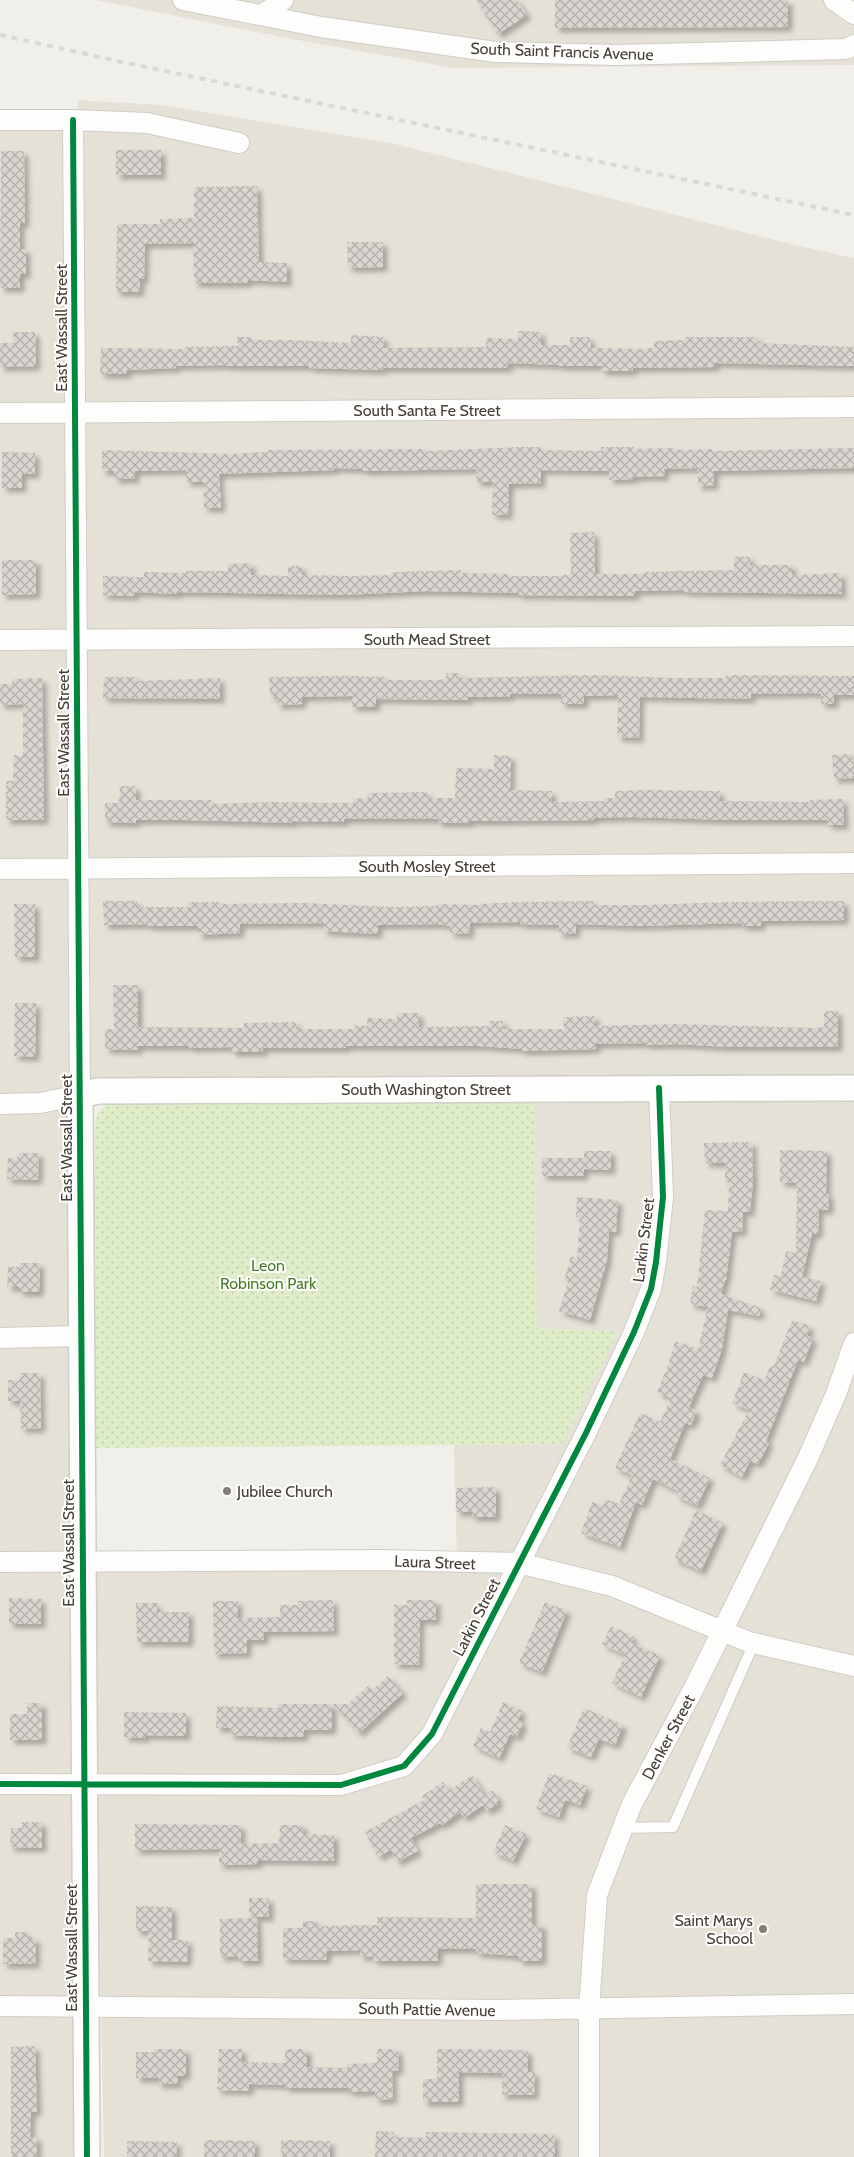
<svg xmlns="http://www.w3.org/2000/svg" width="854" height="2157" viewBox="0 0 854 2157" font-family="Cabin,sans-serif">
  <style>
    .residential { fill: #e5e1d7 }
    .grass { fill: url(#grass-dots) }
    .building { fill: url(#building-cross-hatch); filter: url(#shadow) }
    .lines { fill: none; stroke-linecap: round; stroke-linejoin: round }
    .service-casing { stroke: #cfcdc7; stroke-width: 12 }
    .minor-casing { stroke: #cfcdc7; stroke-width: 22 }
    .tertiary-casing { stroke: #cfcdc7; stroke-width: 28 }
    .service { stroke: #fdfdfc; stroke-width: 10 }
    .minor { stroke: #fdfdfc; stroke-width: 20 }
    .tertiary { stroke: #fdfdfc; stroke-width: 25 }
    .rail { stroke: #d9d9d8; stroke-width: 4; stroke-dasharray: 6 6; stroke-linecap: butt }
    .cycleway-casing { stroke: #fff; stroke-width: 9 }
    .cycleway { stroke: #00873e; stroke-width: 6 }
    .poi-dot { fill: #837d74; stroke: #fff; stroke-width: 2 }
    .labels { text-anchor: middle; stroke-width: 4; stroke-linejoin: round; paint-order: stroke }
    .street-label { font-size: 16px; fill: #484035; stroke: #fff }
    .park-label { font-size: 16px; fill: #477e24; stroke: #fff }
    .poi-label { font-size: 16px; fill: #484035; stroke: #fff; text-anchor: start }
  </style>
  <defs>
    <pattern id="grass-dots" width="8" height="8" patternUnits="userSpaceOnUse" patternTransform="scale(1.25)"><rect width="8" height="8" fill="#deedc8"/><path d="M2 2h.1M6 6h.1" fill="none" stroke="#c0ccac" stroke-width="1.8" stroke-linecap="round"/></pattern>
    <pattern id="building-cross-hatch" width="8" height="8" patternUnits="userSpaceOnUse" patternTransform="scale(1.25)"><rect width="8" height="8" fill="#d9d6d1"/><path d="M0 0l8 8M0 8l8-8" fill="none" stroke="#b2afaa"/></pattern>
    <filter id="shadow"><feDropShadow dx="4.5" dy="4.5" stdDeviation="2.5" flood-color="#0004"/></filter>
  </defs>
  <rect width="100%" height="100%" fill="#f0efea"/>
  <path class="residential" d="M96,0H854V65L454,68L298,40Z
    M78,100L162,105L395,144L795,245L854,258V2157H104L92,1562L457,1563L454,1445L562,1444L618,1332L536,1328L534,1101L80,1088Z
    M55,125L62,130L64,144L75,2157H0V130Z"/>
  <path class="grass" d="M124,1101H534L537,1328L618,1332L562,1444L94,1448L95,1126L98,1112L108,1105Z"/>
  <path class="building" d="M476,0H517L527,15L498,34Z
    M555,0H788V27L555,28Z
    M116,150H161V175H116Z
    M1,151H24L25,223H20V249H26V274H20V288H0Z
    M257,186L259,262L287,263V282L248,280L247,283H194L193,243L145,244L144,279H140V292H116L117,224H160V219L194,218V187Z
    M347,242H383V267L348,268Z
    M518,331L541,332V345H570V337H590L591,348L642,349L654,348V341L685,340V337H757V343L854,347V366L715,363V367L633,368V371H601L602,366H559V365L508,363V368H383V370L309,368V366H226V365L176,366V368L127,370V374H100L101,348L184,349V347L238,346L237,337H251V340H289L351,343V335L384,337L383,348L486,347V338L518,339Z
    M13,332H35L36,366L0,367V343H14Z
    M518,447H541V450L601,451V447H633V449L675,448V450L713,449V451L854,448V468L714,471V485L698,486L697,468L664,469L665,476L633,477V479L609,480V471L541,470V483L509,484L508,515H492L493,482H476L477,469L363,471V469L334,468V470L219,474L221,508H204L203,482H186V470L135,471V479H114V471H102V450L230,454L268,452V450L426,449V451Z
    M2,452L35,453V474H22V488H2Z
    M594,532L595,574H644V572L734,570V556L750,557V565H792V575L841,573L842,594L684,592V590L635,591V596L519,595V593L427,591L343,595L178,592L177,594L135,592V596L103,595V576L144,577V572L186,573V571H228V564L251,563V575H258L288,576V566H302V575L353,576L393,575V572L461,570V573L510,574L509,576H559L571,574L570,533Z
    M2,560H36V594L2,595Z
    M446,673H460V678L593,675L676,678H726V675L854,676V695H834V704H821V694L810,693L751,694V699L640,697L639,738L617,737L618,695L584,696V704H561V694H510V697H468V700L376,699V707H352V696L302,697V704L277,705V696H270L269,677L344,676L386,677V680H436L446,679Z
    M104,677H137V681L220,678V699L103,698Z
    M42,678L44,820H6V781H13L14,755L23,756V704L0,705V684H12V679Z
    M853,754L854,778L834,779L832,755Z
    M494,755L511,756L510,790L552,791V802L603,801V798H615V791L645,790L720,791V801L810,802V800L843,799L844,825H828L827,820H728L633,817L594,818V820L469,821V823H438V819H344V822L293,821V823L187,820H136V823L105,822V803H119L120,786H136V800H211V804L270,802L353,803V798L367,799L368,793L427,792V798H455L456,768L494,769Z
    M103,901H137V907H188V902H221V904L304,903L392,907L437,906V904L480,905V904L521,902L594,901V905H645L729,902L844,901V920L761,921V926H742V923L636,926L576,924V933L559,934V925L520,924V922L470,923L469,934L450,933V926L437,924L378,925V934L323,931V923L240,924V933L198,935V926H147V924L104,925Z
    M14,904H35V957H15Z
    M113,985H138V1027L244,1028V1023L296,1022V1029H354L355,1025L367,1026V1018L397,1019V1013H419V1027L489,1026V1021H503V1029H564L563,1017L595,1016V1026L680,1024L813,1028L824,1027V1011H838V1047H729L676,1044L646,1045V1043L596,1044V1049L522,1051V1049L480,1046H346V1048H263V1052H231V1047L189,1048V1046H138V1050L105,1049V1029H114Z
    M15,1003H36L35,1057L14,1056Z
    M752,1142L753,1182L750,1212H743L742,1232H732L726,1280H725L721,1294L761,1308L759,1316L728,1310L722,1349L712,1378L703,1375L689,1407L697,1411L691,1425L685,1423L670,1459L710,1478L697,1506L676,1496L678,1491L653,1479L642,1505L636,1502L620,1547L581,1533L592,1502L603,1506L605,1499L619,1504L632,1475L615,1468L640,1413L660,1422L671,1398L657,1392L669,1363L675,1341L698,1349L708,1307L690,1304L693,1286L697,1287L705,1210L728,1211L729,1182H725V1163H705L704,1143Z
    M780,1150L827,1151L826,1194H829V1210H819L818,1234H812L802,1277L821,1281L816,1301L770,1290L774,1275L781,1276L786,1251L796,1253L797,1183L780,1182Z
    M584,1151H611V1170L584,1169V1176H542V1158H584Z
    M18,1153H39L38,1180L7,1179L8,1158L17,1159Z
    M577,1197L618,1200L616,1232H609L607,1260L590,1320L559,1311L568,1282L564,1281L571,1256L577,1258L580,1217H576Z
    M19,1263H40L39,1292H19V1287H7L8,1266L19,1267Z
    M792,1320L810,1326L807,1336L813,1338L804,1362L798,1360L766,1441L769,1443L758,1464L750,1461L742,1477L720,1465L749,1410L732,1403L744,1372L764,1380L771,1365L774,1366Z
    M19,1373H40L41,1428L21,1429L20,1401H8V1380H20Z
    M496,1487V1517H472V1512H456V1488Z
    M696,1510L723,1523L701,1571L674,1559Z
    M9,1598L41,1599V1624H9Z
    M333,1600L334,1631L264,1632V1640H247V1653L214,1654L213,1601H238V1618L280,1617V1605H298V1601Z
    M407,1600H436V1620H420L419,1665L394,1664V1605H407Z
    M545,1602L567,1611L542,1672L519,1663Z
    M136,1603H157V1612H189V1642H137Z
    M611,1626L634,1637L631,1642L660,1656L641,1697L612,1683L625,1655L602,1644Z
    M388,1676L403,1693L359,1733L333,1704H348L369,1685L372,1690Z
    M503,1702L522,1711L518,1720L523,1723L517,1737L510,1734L499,1758L473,1746L481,1728L490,1732Z
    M27,1703H42V1740H10V1714H27Z
    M278,1704H332V1730H304V1737H278L230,1735V1728H216L217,1706L278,1708Z
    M584,1708L623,1725L615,1745L599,1739L591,1757L567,1747Z
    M124,1712L186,1713V1736L145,1735V1738L124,1737Z
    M549,1773L587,1786L580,1805L565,1800L559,1817L536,1809Z
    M472,1775L485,1795L492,1790L498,1798V1804L487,1811L483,1805L464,1818L460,1812L442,1825L440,1823L411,1838L418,1851L397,1862L391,1850L378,1857L365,1832L424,1800L422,1796L443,1782L448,1791Z
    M22,1822H42V1848L10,1847L11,1828H22Z
    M135,1824L241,1825V1844L279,1843L280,1825H303V1834L334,1835V1861L258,1860V1864L219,1865V1849L135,1850Z
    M505,1825L526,1834L513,1861L493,1852Z
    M476,1884H532V1924H542V1961H519V1956L476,1953V1949H438V1961H373V1956L360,1957V1950L327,1951L326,1960L283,1959V1928H303V1921H317V1926L377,1925V1917L476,1918Z
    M249,1898H269V1917H249Z
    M136,1906L172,1907V1940H188L187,1962L148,1961L149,1931H136Z
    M257,1918L258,1961H239L238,1956L220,1957V1919Z
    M15,1932H27V1938H36L35,1964H3V1938H15Z
    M35,2046L37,2112H31L30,2137H37V2157H11V2047Z
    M154,2049H186V2076H177L178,2084H158V2078H136V2052H154Z
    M219,2049H242V2062L285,2063V2049H307V2067L347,2068V2064L377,2063V2049H398L399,2070L392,2071L393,2099L375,2100V2091L348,2092V2088H285V2085L249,2084V2091L217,2090Z
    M437,2049L528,2050V2072H535L534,2095H502V2073L459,2072V2102H423V2079H437Z
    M376,2131L393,2132V2137L426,2138V2132L554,2134L555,2157H375Z
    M204,2140L255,2141V2157H204Z
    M281,2140L330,2141V2157H281Z
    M127,2141L177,2142L176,2157H127Z"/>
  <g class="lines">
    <defs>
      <path id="service" d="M623,1828L673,1827L754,1643"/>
      <path id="minor" d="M183,0L321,27L495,52L616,55L846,49L854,45
        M834,0L854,14
        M262,15L283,0
        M0,120H73L147,123L239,143
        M0,413L854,407
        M0,640L854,636
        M0,869L854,863
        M0,1104L40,1103L80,1095L73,120
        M0,1338L80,1336
        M0,1562L379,1560L519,1563L612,1586L749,1642L854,1666
        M0,1784L341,1785L404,1766L432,1734L586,1433L634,1332L651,1289L656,1262L663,1197L659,1088
        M0,2006L498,2010L854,2004
        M589,2157V2009L597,1895L632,1804L694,1688L807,1460L836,1394L854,1343"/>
      <path id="tertiary" d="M87,2157L80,1095L98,1091L854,1088"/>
    </defs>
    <use href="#service" class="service-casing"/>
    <use href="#minor" class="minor-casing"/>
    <use href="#tertiary" class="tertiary-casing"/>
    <use href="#service" class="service"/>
    <use href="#minor" class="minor"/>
    <use href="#tertiary" class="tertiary"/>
    <path class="rail" d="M0,35L122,62L854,215"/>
    <defs>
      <path id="cycleway" d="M73,120L87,2157
        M0,1784L341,1785L404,1766L432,1734L586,1433L634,1332L651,1289L656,1262L663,1197L659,1088"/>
    </defs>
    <use href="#cycleway" class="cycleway-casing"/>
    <use href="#cycleway" class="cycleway"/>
  </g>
  <g class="poi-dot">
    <circle cx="227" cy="1491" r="5"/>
    <circle cx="763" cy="1929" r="5"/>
  </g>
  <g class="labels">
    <g class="street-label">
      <text transform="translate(562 51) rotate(2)" y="6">South Saint Francis Avenue</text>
      <text transform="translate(61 328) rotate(-90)" y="6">East Wassall Street</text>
      <text x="427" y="416">South Santa Fe Street</text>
      <text x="427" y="645">South Mead Street</text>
      <text transform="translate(63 733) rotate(-90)" y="6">East Wassall Street</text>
      <text x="427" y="872">South Mosley Street</text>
      <text x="426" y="1095">South Washington Street</text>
      <text transform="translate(66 1138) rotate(-90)" y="6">East Wassall Street</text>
      <text transform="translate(643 1240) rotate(-83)" y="6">Larkin Street</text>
      <text transform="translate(68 1543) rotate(-90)" y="6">East Wassall Street</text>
      <text transform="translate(435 1562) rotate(2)" y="6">Laura Street</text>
      <text transform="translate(476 1617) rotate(-63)" y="6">Larkin Street</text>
      <text transform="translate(668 1737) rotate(-62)" y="6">Denker Street</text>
      <text transform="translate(71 1948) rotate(-90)" y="6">East Wassall Street</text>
      <text transform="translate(427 2009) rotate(1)" y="6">South Pattie Avenue</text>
    </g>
    <g class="park-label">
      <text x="268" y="1271">Leon<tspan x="268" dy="18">Robinson Park</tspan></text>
    </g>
    <g class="poi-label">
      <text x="237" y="1497">Jubilee Church</text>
      <text x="753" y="1926" text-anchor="end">Saint Marys<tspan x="753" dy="18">School</tspan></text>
    </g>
  </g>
</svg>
